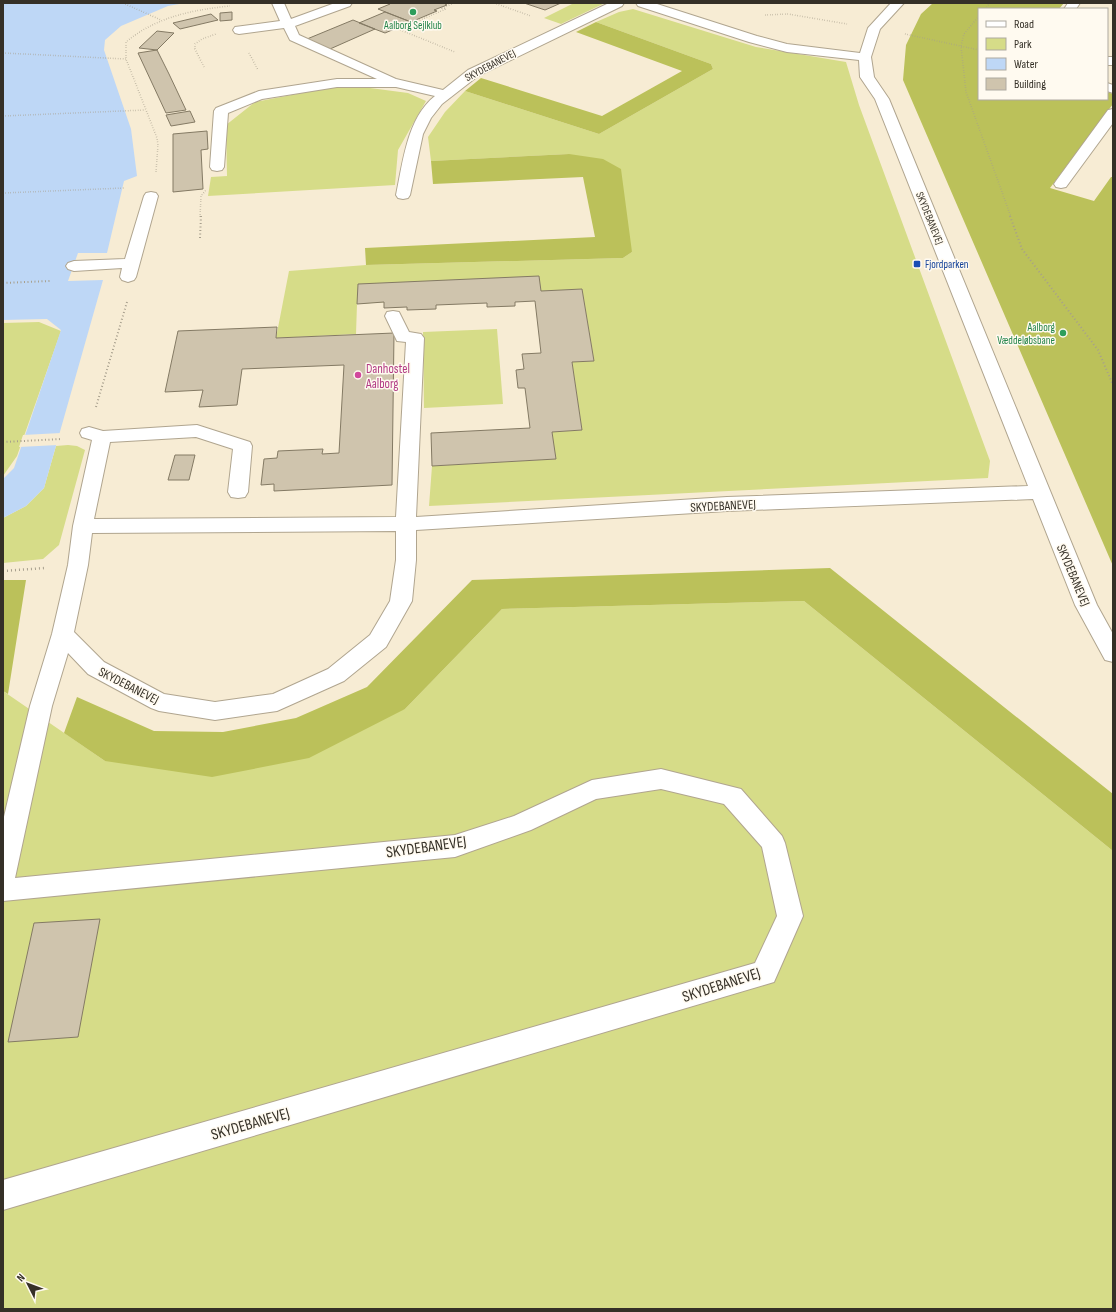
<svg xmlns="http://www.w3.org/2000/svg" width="1116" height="1312" viewBox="0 0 1116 1312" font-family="'Sofia Sans Condensed',sans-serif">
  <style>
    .green { fill: #d6dc88 }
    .forest { fill: #bbc15a }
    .water { fill: #bed7f6 }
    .pier { fill: #f7ecd4 }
    .building { fill: #cfc4ad; stroke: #847a64 }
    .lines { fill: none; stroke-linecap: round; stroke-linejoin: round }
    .minor-casing { stroke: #b0a58f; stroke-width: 2 }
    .path-far2 { stroke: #a79f8d; stroke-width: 1.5; stroke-dasharray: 0.5 2; stroke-linecap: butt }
    .path-far1 { stroke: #a79f8d; stroke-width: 2; stroke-dasharray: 1 2.5; stroke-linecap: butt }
    .path { stroke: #a79f8d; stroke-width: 2.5; stroke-dasharray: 1 3; stroke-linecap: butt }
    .minor { fill: #fff; fill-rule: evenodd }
    .leisure-dot { fill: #2e9e5b; stroke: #fffaf0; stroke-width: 1.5 }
    .transit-dot { fill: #1a4fb4; stroke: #fffaf0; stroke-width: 1.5 }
    .hotel-dot { fill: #d1479c; stroke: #fffaf0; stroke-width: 1.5 }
    .labels { text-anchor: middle; stroke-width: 3; stroke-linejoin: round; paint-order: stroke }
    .far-leisure-label { font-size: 11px; fill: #27864d; stroke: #fffaf0 }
    .far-street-label { font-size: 11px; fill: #353027; stroke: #fffaf0 }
    .far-transit-label { font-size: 11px; fill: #164399; stroke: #fffaf0; text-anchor: start }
    .hotel-label { font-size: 13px; fill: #b23c85; stroke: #fffaf0; text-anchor: start }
    .street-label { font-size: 13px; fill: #353027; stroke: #fffaf0 }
    .near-street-label { font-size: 16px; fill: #353027; stroke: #fffaf0 }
  </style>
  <rect width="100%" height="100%" fill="#f7ecd4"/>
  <path class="green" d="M574,3H605L561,24L544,18Z
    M633,9L756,47L846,62L859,105L990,461L988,478L429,506L432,466L555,459L552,432L582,430L572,362L594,361L582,289L357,304L356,334L276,338L289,271L366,265L623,258L632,252L569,154L431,161L428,137L445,112L465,91L599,134L713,69L711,64L596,22L619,12Z
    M355,86L408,93L426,101L398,150L395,185L208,196L211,177L227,176L226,125L255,102L328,88Z
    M39,322L61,331L17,456L3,476V323Z
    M497,329L503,404L424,408L423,332Z
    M68,445L77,446L85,450L59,545L43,559L3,563V518L26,506L44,488L56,446Z
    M804,601L1113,851V1309H3V691L105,761L405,709L502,609Z"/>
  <path class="forest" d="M933,3H1064L1059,9H979V99H1107V92L1113,94V104L1050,188L1094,201L1111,177H1113V566L903,80L906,45L921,14Z
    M596,22L711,64L713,69L599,134L465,91L481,78L602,116L682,71L576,32Z
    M569,154L603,159L621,169L632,252L623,258L366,265L365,248L595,237L583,177L433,184L431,161Z
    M830,568L1113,794V851L804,601L502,609L405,709L309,758L212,777L105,761L64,733L77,697L154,731L223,732L296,718L367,687L472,580Z
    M3,580H26L8,694L3,691Z"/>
  <path class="water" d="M3,3H185L168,6L121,26L105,40L104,50L131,129L137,176L124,181L107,253H78L68,281L103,280L44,488L26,506L3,518V479L14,468L61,330L47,319L3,320Z"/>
  <path class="pier" d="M61,433L58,445L19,447L23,435Z"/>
  <path class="building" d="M386,3H447L445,4L447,5L434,10L437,11L411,22L378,9L390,4Z
    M524,3H561L545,10Z
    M232,12V20L220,21V13Z
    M385,12L411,22L385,33L359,23Z
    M211,14L218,20L180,29L173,23Z
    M353,20L375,29L330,49L307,39Z
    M157,31L174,33L157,50L139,48Z
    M157,50L169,74L186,110L166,113L138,53Z
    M190,111L195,122L171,126L166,115Z
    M207,131L208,149L201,150L203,189L173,192V134Z
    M539,276L541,291L582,289L594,361L572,362L582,430L552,432L556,459L432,466L431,433L530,428L525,388H518L516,370L524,369L522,354L541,353L535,301L515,302V306L487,307V303L436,305V309L407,310V307L384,308V302L357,304L358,284Z
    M277,327L276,338L394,333L392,485L274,491V484L261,485L264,459L277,458L278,451L323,449L322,454L339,453L344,365L242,369L237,405L199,407L203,390L165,392L178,331Z
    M175,455H195L189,480H168Z
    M100,919L78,1037L8,1042L34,923Z"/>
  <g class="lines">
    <defs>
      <path id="minor" d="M272,3H284L291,19L335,3H352L350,6L295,26L299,35L396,79L443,90L468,70L609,3H624L622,6L478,76L442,104L431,118L423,134L410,195L408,198L403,199L398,198L396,195C403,162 407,118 435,96L396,87H337L262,99L228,113L224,167L222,170L217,171L212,170L210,167L214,111L216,108L259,91L337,79H377L290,40L284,28L239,34L235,33L233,30L235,27L280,21Z
        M636,3H654L757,36L787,44L860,53L868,28L891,3H904L880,29L871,57L874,77L889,99L1097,605L1113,634V662L1105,660L1075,605L1033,499L727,511L416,530V560L412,601L386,647L344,681L277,711L215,720L159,711L151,708L88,674L68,653L52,706L15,878L455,835L514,816L592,780L661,769L741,789L782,836L785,843L803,916L774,982L764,985L3,1210V1180L755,963L777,916L762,847L724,804L661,789L596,799L531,830L455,857L3,901V821L30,706L52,634L68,565L73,526L92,440L82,437L80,433L82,429L89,427L103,431L197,425L250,442L252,446L248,492L245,497L238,498L231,497L228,492L233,449L196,437L110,442L94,519L396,517L406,342L397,341L385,316L387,312L393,311L399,312L409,332L421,334L424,338L416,517L727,497L1028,486L875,99L860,77L859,60L787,52L749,42L638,6ZM396,531V560L390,601L370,635L328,669L273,694L215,702L164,694L104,662L74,632L88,565L92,533Z
        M1068,3H1080L1076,9H1064Z
        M1107,57H1113V65H1107Z
        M1107,83L1113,85V93L1107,91Z
        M1113,109V123L1066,187L1061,188L1056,187L1054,184L1056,181L1108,110Z
        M151,192L156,193L158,196L136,277L134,280L128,282L122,280L120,277L122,268L74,271L68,269L66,266L68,263L74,261L125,259L144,196L146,193Z"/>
    </defs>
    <use href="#minor" class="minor-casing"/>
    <path class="path-far2" d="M123,3L161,20
      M494,3L531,16
      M985,9L990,3
      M765,15L788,14L847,24
      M979,16L964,34L961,46L966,92L1011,217
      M398,29L455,52
      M399,29L446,9L442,8L454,3
      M905,34L979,50
      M3,53L126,59
      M249,53L258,70
      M204,67L195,49V44L202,39L216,34
      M3,116L145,110
      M156,172L158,145L157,138L126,59V42C156,17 192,10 230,6
      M3,193L124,188
      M200,217L201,196L206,190"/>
    <path class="path-far1" d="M1010,216L1022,249L1098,350L1113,385
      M200,238L201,216
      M3,283L50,281
      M96,407L127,302
      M3,442L62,439"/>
    <path class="path" d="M3,571L45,568"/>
    <use href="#minor" class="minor"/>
  </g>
  <g class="leisure-dot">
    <circle cx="413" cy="12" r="4"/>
    <circle cx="1063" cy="333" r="4"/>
  </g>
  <rect class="transit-dot" x="913" y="260" width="8" height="8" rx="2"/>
  <circle class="hotel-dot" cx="358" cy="375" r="4"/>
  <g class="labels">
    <g class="far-leisure-label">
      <text x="413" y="29">Aalborg Sejlklub</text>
      <text x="1055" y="331" text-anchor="end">Aalborg<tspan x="1055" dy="13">Væddeløbsbane</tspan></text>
    </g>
    <g class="far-street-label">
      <text transform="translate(490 65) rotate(-28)" y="4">SKYDEBANEVEJ</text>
      <text transform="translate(930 218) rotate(68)" y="4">SKYDEBANEVEJ</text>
    </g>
    <g class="far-transit-label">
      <text x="925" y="268">Fjordparken</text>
    </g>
    <g class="hotel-label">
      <text x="366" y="373">Danhostel<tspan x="366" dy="15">Aalborg</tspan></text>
    </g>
    <g class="street-label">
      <text transform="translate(723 505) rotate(-3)" y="5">SKYDEBANEVEJ</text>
      <text transform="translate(1074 575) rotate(67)" y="5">SKYDEBANEVEJ</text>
      <text transform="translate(129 685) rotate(27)" y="5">SKYDEBANEVEJ</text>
    </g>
    <g class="near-street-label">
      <text transform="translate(426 846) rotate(-8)" y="6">SKYDEBANEVEJ</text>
      <text transform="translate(721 984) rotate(-18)" y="6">SKYDEBANEVEJ</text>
      <text transform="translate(250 1123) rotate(-16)" y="6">SKYDEBANEVEJ</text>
    </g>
  </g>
  <rect width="1116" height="1312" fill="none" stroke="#353027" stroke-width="8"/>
  <rect x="978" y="8" width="130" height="92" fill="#fffaf0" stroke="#aea9a0"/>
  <rect x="986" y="21" width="20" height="6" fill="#ffffff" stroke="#aea9a0"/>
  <text x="1014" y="28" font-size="12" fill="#353027">Road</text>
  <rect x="986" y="38" width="20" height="12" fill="#d6dc88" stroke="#aea9a0"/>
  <text x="1014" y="48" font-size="12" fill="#353027">Park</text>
  <rect x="986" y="58" width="20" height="12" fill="#bed7f6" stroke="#aea9a0"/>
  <text x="1014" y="68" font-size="12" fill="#353027">Water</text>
  <rect x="986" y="78" width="20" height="12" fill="#cfc4ad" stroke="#aea9a0"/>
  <text x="1014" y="88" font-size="12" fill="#353027">Building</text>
  <g transform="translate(28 1284) rotate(312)" stroke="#fffaf0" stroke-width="3" paint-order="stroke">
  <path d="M0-3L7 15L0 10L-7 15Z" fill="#353027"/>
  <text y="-6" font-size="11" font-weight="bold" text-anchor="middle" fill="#353027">N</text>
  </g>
</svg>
